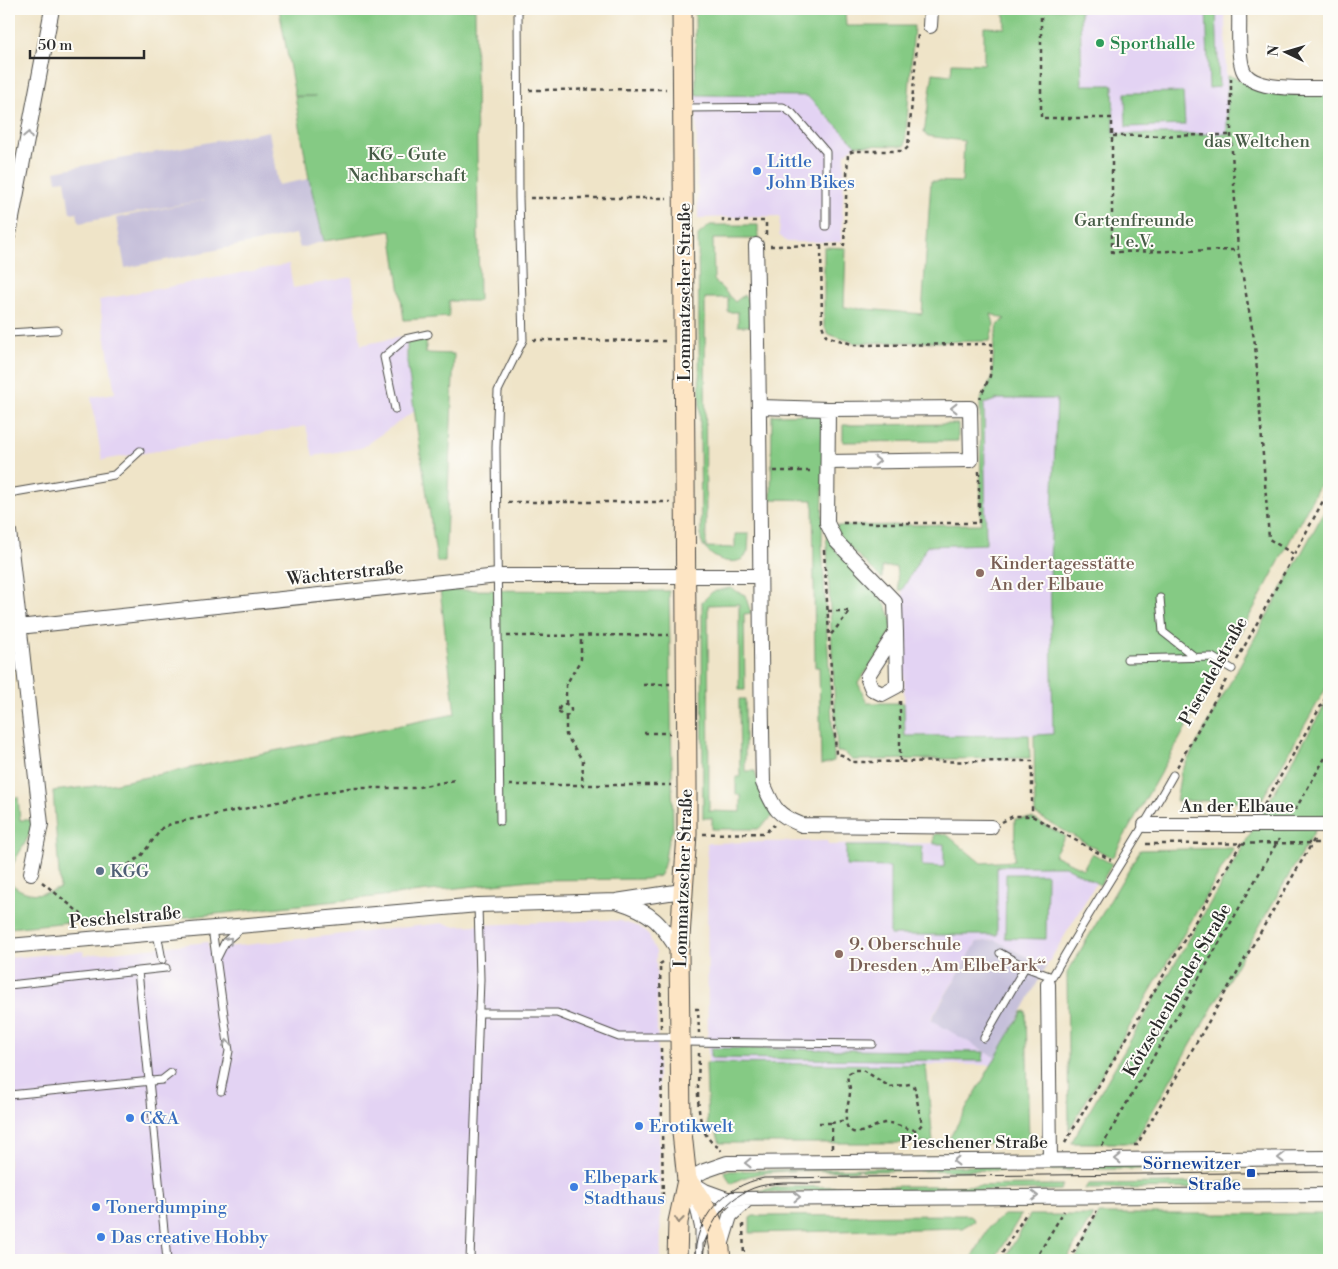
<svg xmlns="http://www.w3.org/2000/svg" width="1338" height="1269" viewBox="0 0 1338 1269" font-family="'Libre Bodoni',serif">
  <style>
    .built { fill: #e3d3f3 }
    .industrial { fill: #c6c0da }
    .green { fill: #85ca84; stroke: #587a58 }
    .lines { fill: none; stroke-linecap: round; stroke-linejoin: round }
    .lane-casing { stroke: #484743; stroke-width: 9 }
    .street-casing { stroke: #484743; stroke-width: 16 }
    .secondary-casing { stroke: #484743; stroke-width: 21 }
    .path { stroke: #484743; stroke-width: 2.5; stroke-dasharray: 4 4; stroke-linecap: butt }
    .lane { stroke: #fff; stroke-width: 7 }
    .street { stroke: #fff; stroke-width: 14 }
    .secondary { stroke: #fde5c4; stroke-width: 19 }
    .tram { stroke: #2b2b2b; stroke-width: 1 }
    .oneway { stroke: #a0a0a0 }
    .oneway2 { stroke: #948878 }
    .leisure-dot { fill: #2e9e5b; stroke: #fdfcf7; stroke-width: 2 }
    .shop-dot { fill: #3f7fe0; stroke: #fdfcf7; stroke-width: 2 }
    .education-dot { fill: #8d6e63; stroke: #fdfcf7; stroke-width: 2 }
    .service-dot { fill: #5c6f8a; stroke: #fdfcf7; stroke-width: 2 }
    .transit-dot { fill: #1a4fb4; stroke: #fdfcf7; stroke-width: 2 }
    .labels { text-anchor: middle; stroke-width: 4; stroke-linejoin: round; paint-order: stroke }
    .leisure-label { font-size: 18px; fill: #27864d; stroke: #fdfcf7; text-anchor: start }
    .park-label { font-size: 18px; fill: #465b46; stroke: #fdfcf7 }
    .shop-label { font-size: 18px; fill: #366cbe; stroke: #fdfcf7; text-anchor: start }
    .street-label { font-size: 18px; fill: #2b2b2b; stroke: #fdfcf7 }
    .education-label { font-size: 18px; fill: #785e54; stroke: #fdfcf7; text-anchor: start }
    .service-label { font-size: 18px; fill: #4e5e75; stroke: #fdfcf7; text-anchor: start }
    .transit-label { font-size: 18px; fill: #164399; stroke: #fdfcf7; text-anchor: end }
  </style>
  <rect width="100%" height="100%" fill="#fdfcf7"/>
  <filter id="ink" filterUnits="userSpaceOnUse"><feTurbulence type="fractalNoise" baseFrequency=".02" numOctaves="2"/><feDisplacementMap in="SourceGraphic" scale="10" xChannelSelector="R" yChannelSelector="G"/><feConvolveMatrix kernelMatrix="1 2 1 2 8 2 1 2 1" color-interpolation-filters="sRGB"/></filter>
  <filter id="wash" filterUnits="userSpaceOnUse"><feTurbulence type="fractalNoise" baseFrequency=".0096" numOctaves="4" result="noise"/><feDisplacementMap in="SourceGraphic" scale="20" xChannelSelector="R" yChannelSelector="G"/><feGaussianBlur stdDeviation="1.12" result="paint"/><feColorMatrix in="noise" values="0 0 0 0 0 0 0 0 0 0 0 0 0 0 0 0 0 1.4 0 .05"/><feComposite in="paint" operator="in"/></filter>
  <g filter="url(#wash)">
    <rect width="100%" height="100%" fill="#efe4c8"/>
    <path class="built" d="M1080,9H1225L1227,134H1114L1082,85Z
      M696,95L807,96L856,145L845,154L841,242H787L779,235L780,216L698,218Z
      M289,264L293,288L352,277L361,345L406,336L407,362L416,410L361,448L313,456L306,426L102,460L91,397L115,393L99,300Z
      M998,399H1057L1050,560L1053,735L905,736L902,587L927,546L986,544L984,404Z
      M827,841L828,845L944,843V866H1066L1096,883L1046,967L995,940L977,942L931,1019L996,1058L991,1065L708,1063L707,843Z
      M606,920L620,921L639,927L649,936L656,952L661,1260H9V958L83,951L84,955L208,942L209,949L444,923L452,926Z"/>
    <path class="industrial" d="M269,131L278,185L309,179L328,240L300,248L296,234L125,268L116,218L210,199L79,223L77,212L70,213L65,180L57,181L55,171Z
      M995,940L1046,967L996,1058L931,1020L977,942Z"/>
    <path class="green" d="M279,9H475L479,301H449V317L404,320L391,231L324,241L309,179L295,97L316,96H295Z
      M695,9H845L846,26H914L905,146L856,145L807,96L696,95Z
      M1004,9H1080L1082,85H1113L1114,134H1227V76C1241,77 1249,88 1262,93L1329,95V467L1258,601L1112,858L1035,814L1034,735L1053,734L1050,560L1057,399H998L984,404L986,544L927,546L902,590H899L896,567H882V579L841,539L836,526L981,524L980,401L992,378L994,343L998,325L1005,319L991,314L994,324L990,341L855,343L828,334L824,325V247L846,248L844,307L922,314L931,181L962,182L964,141L928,136L924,133L933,73L951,75L952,63L984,64V27L1005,28Z
      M1206,9H1216L1219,87L1209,88Z
      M1183,92L1185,125L1126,127L1125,93Z
      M710,225H758V239H713L714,280L735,302L744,295C750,305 756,314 750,326H738V312H728V298H705L706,547L735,548V534H749L748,551L745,557C731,569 704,556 701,539L698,235Z
      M427,340L425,353L454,354L445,562H437L407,362V342Z
      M818,414L824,422L822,543L834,756V761L821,765L819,667H815L813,500L771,499L772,415Z
      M958,424V441L843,442V425Z
      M1329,503V683L1261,801H1176L1181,772Z
      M826,528L833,547L882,599C886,606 892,616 892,624C891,641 868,668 858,683L867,703H904L905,736L1029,735L1030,758L852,760L844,752H837Z
      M730,588L745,595L751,613L744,614L745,690H739V604L708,605L709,811L741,812V795H736V777H740L739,699H745V771H755L762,799L774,815L758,829H712V818H703L702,602L712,592Z
      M440,590L669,591L673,830C663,845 669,861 659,876L646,879L531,880L123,924L70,922L9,928V799L18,797L20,820H32C32,844 9,858 9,881C23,897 42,896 60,888L53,791L112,784L455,714Z
      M1329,698V806L1134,1143H1071Z
      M1032,818L1065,836L1054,855L1083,869L1092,853L1112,864L1100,885L1065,866H997V935H890V867L846,866V846H922V866L944,867V844H934V834H946L981,863L1014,861L1015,819Z
      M1234,848L1069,1130L1067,973L1140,850Z
      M1006,874H1047L1046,939L1005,938Z
      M1026,1011L1029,1143L946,1144L1022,1012Z
      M711,1048L984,1052L983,1061L711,1058Z
      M706,1063L926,1065L933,1143H720L714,1127H708Z
      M1242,1163V1169H1097L1100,1164Z
      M1075,1164L1072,1170H1016V1167H1012V1170L862,1171V1169H858V1171C825,1172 757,1165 731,1184L724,1171Z
      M1242,1182V1188L1085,1189L1088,1184Z
      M1063,1185L1060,1190L753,1192L778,1187Z
      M1099,1214H1329V1260H1075Z
      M969,1215L973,1218L974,1221L962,1228L750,1233V1218L753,1216Z
      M1004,1215H1021L994,1260H971L989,1227Z
      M1030,1215H1093L1066,1260H1004Z"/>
  </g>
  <g filter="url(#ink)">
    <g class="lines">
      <defs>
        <path id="lane" d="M685,108L783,107L792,113L826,152V226
          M9,333L57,330
          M395,409L384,357L405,339L428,334
          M9,493L114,475L140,451
          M1160,598L1163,632L1195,657
          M1127,659L1212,657L1232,669
          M500,821L496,448L498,391L523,340L519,198L518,9
          M212,928L229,1051L221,1091
          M157,933L162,960
          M1000,953L1025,967L1052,977
          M217,958L225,942L241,928
          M138,971L167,1260
          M1048,984C1088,913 1133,846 1173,775
          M9,985L166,968
          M478,1013H557L619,1037H680
          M984,1038L1025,967
          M682,1042L872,1044
          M9,1095L162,1080L171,1073
          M692,1198L699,1230V1260
          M701,1240L711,1218L727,1199
          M470,1260L480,979L478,905"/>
        <path id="street" d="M1239,9C1240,27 1237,53 1243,70C1252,93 1308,87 1329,88
          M930,26L931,9
          M9,234L52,9
          M756,245C761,425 759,604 763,783C774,808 775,814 802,825L991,827
          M760,407L828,409L827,523L836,541L895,602L896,632L867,677L872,689L882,694L897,686L896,632
          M828,462L971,460L970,408L828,409
          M9,531L41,824L31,873
          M9,628L498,576H759
          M1145,825H1329
          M619,902C652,912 661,923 679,952
          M9,946L478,905L616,901L682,891
          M1048,984L1050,1160
          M1329,1158L727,1163L704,1171L687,1180L705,1191L727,1199L1329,1195
          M721,1246L730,1216L748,1199"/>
        <path id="secondary" d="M687,1180C705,1204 720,1230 721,1260
          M677,1260L678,1222L687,1180L681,1123L679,952L687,834V785L682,9"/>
      </defs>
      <use href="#lane" class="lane-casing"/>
      <use href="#street" class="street-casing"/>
      <use href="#secondary" class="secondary-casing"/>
      <path class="path" d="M1041,9V118H1112V252L1237,250
        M1231,78V135L1238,250L1255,344L1269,539L1293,554
        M529,90L666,89
        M1113,136L1231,135
        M530,198H667
        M723,218V221H766V235
        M770,246L844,245L848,153L855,151H904L908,147L918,34
        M821,246L822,325L826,336L855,345L992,344L990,376L980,398
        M533,340L668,341
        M774,471H814
        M508,502H670
        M843,523H979V470
        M824,550L836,754L842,755L852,762L1032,761V816
        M828,611H850L829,637
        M507,636L669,635
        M1237,660L1329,490
        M643,685L670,684
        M566,704V685L581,659V636
        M559 710a6 6 0 1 1 12 0a6 6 0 1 1-12 0Z
        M566,717V735L583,761L582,785
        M644,733H670
        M900,761V700
        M1177,767L1227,678
        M509,785H671
        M1295,810L1329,751
        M1260,812L1329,692
        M1002,822L1013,816H1032L1111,860
        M703,834L765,833L774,825
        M1146,844L1329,843
        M128,865L141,856L162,828L173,823L348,788H414L455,780
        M42,882L81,914L82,920L68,925
        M695,1009H698L699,1033
        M661,1028L660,964L663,962
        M661,1048L663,1205
        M699,1053C699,1081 691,1135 720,1148L721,1151
        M855,1070H863L890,1087L910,1084L914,1086L922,1124L917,1130C906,1130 897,1123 887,1123C876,1123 864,1135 853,1132C839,1127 850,1102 850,1092C851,1085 846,1081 848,1074Z
        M819,1123H832
        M1065,1143L1243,840
        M1134,1145H1137L1315,838
        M1102,1146L1279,839
        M832,1148V1123L846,1120
        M743,1224L744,1260
        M998,1260L1027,1212
        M1035,1260L1064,1211
        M1069,1260L1097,1212H1095"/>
      <use href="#lane" class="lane"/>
      <use href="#street" class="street"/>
      <use href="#secondary" class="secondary"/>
      <path class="tram" d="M695,1260C694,1218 724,1186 764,1178L1329,1172
        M703,1260C704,1226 727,1195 760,1186C780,1181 802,1184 822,1183"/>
    </g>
    <defs><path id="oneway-chevron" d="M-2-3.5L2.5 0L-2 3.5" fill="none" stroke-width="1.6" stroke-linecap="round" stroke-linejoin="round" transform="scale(1.25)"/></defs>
    <g class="oneway">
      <use href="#oneway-chevron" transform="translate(28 135) rotate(-79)"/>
      <use href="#oneway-chevron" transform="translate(954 408) rotate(180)"/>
      <use href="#oneway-chevron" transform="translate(877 461) rotate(-1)"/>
      <use href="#oneway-chevron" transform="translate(229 940) rotate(-48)"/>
      <use href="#oneway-chevron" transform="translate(227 1043) rotate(-97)"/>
      <use href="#oneway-chevron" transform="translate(1281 1158) rotate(180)"/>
      <use href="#oneway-chevron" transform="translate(1118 1159) rotate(180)"/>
      <use href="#oneway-chevron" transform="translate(956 1161) rotate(180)"/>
      <use href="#oneway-chevron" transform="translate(748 1163) rotate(179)"/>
      <use href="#oneway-chevron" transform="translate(1035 1196) rotate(-1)"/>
      <use href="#oneway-chevron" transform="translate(797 1197)"/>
    </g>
    <use class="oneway2" href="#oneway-chevron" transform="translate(679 1220) rotate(97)"/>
  </g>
  <circle class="leisure-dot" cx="1100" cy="43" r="5"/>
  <g class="shop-dot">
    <circle cx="757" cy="171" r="5"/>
    <circle cx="130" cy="1118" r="5"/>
    <circle cx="639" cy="1126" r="5"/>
    <circle cx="574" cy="1187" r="5"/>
    <circle cx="96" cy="1207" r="5"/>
    <circle cx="101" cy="1237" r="5"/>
  </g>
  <g class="education-dot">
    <circle cx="980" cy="573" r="5"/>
    <circle cx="839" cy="954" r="5"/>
  </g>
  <circle class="service-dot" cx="100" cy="871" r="5"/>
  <rect class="transit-dot" x="1246" y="1168" width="10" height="10" rx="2.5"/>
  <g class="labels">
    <g class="leisure-label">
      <text x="1110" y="49">Sporthalle</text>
    </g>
    <g class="park-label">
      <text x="1257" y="147">das Weltchen</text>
      <text x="407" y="160">KG - Gute<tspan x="407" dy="21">Nachbarschaft</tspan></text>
      <text x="1134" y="226">Gartenfreunde<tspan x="1134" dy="21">1 e.V.</tspan></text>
    </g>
    <g class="shop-label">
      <text x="767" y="167">Little<tspan x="767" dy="21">John Bikes</tspan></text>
      <text x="140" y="1124">C&amp;A</text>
      <text x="649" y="1132">Erotikwelt</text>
      <text x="584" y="1183">Elbepark<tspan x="584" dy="21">Stadthaus</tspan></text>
      <text x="106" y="1213">Tonerdumping</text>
      <text x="111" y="1243">Das creative Hobby</text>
    </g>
    <g class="street-label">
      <text transform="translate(684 292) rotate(-90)" y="6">Lommatzscher Straße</text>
      <text transform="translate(345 573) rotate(-6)" y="6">Wächterstraße</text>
      <text transform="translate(1213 671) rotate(-61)" y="6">Pisendelstraße</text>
      <text x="1237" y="812">An der Elbaue</text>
      <text transform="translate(683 878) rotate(-88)" y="6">Lommatzscher Straße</text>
      <text transform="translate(125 917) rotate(-5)" y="6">Peschelstraße</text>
      <text transform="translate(1177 990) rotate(-60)" y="6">Kötzschenbroder Straße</text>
      <text x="974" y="1148">Pieschener Straße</text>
    </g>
    <g class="education-label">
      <text x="990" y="569">Kindertagesstätte<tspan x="990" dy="21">An der Elbaue</tspan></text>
      <text x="849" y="950">9. Oberschule<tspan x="849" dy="21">Dresden „Am ElbePark“</tspan></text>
    </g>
    <g class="service-label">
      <text x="110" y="877">KGG</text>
    </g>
    <g class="transit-label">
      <text x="1241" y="1169">Sörnewitzer<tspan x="1241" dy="21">Straße</tspan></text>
    </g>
  </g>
  <rect width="1338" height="1269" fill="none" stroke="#fdfcf7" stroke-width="30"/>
  <g transform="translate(1286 52) rotate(275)" stroke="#fdfcf7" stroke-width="4" paint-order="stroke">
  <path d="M0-4L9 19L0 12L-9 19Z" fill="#2b2b2b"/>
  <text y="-8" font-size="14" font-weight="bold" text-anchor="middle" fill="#2b2b2b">N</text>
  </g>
  <path d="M30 50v8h114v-8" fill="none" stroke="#2b2b2b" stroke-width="2.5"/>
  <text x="38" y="50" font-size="15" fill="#2b2b2b" stroke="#fdfcf7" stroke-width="4" paint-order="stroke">50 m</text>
</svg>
